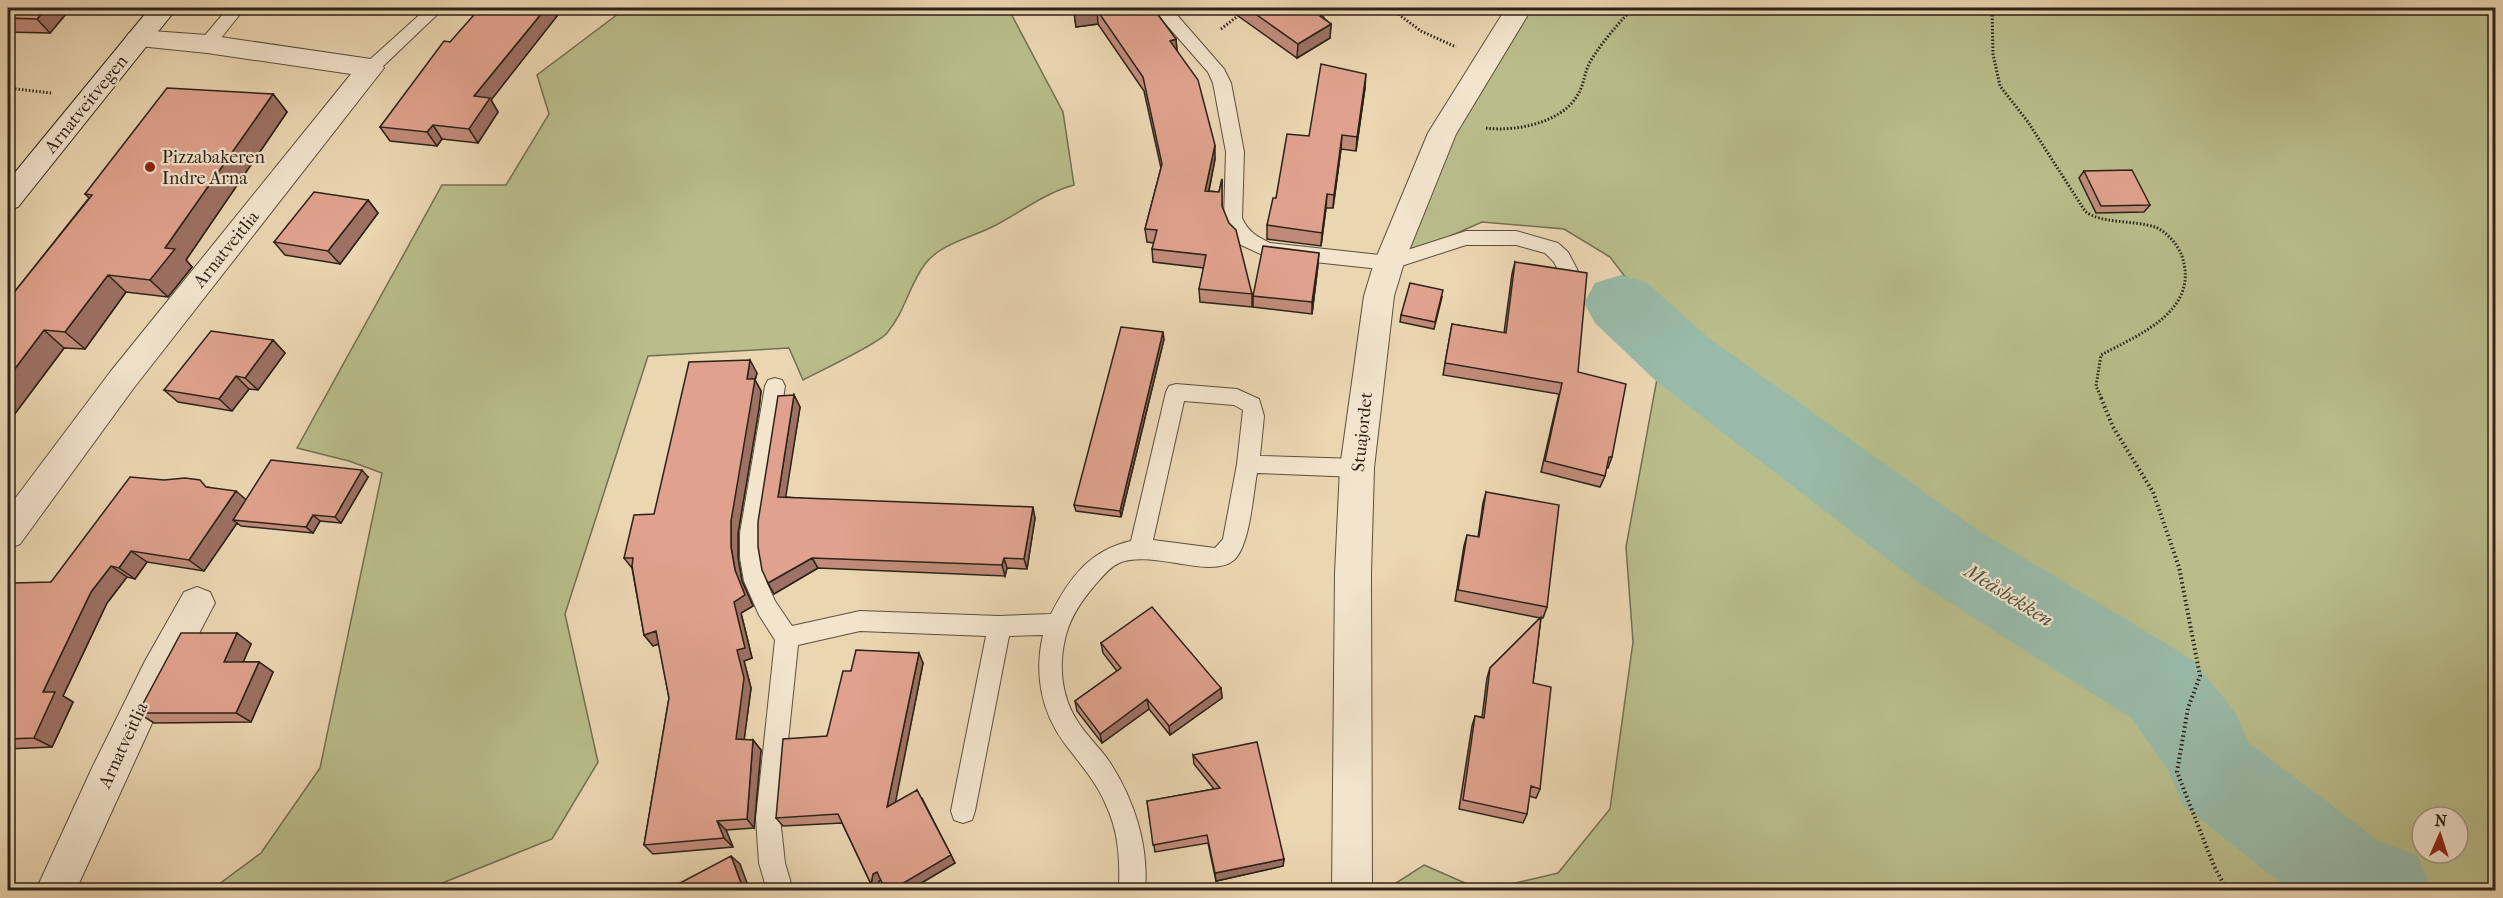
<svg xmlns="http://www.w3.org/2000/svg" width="2503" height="898" viewBox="0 0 2503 898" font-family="'IM FELL French Canon',serif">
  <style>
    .green { fill: #b9bd8b; stroke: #727052; stroke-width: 1.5; fill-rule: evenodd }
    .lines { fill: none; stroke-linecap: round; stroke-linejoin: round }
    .river { fill: #99baa8; fill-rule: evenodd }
    .lane-casing { stroke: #5c503e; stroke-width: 2 }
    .street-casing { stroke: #5c503e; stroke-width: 2 }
    .secondary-casing { stroke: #2c2318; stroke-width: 2 }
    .path-far1 { stroke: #2c2318; stroke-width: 3; stroke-dasharray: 1.5 2; stroke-linecap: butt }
    .path { stroke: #2c2318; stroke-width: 4; stroke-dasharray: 1.5 3; stroke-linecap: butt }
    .lane { fill: #f2e4cd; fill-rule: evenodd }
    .street { fill: #f2e4cd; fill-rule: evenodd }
    .secondary { fill: #f2e4cd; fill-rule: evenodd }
    .wall { fill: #c18b7a; stroke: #2c2318; stroke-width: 1.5 }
    .shaded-wall { fill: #9d7163; stroke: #2c2318; stroke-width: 1.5 }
    .building { fill: #e0a28e; stroke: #2c2318; stroke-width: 1.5 }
    .poi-dot { fill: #8f2418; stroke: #f2e4cd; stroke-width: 2 }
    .labels { text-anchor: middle; stroke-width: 4.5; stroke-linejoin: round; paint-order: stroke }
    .street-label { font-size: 18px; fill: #2c2318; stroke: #f2e4cd }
    .poi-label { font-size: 18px; fill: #2c2318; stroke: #f2e4cd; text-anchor: start }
    .water-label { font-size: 20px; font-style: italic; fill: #4d5043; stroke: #f2e4cd }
  </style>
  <rect width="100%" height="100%" fill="#ebd6b2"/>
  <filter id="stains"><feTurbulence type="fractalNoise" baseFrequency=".00333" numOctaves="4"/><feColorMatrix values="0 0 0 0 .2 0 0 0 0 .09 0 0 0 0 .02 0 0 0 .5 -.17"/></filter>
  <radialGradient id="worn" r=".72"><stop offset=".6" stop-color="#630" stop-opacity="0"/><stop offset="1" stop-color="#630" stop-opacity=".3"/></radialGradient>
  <path class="green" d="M626,8H1008L1063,112L1074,185C1044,193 1020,213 992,227C970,238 940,244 925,264C909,285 905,312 887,333C878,344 820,371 803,380L789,348L648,356L565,614L598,762L552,839L425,890H211L261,853L320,768L382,473L349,461L297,448L442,185H506L549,114L537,75Z
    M1519,8H2495V890H1485L1558,873L1610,809L1633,642L1626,547L1659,368L1639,295L1610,257L1564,229L1482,222L1389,263L1487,59ZM2422,817H2458V853H2422Z
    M1424,865L1481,890H1385Z"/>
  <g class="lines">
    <path class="river" d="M1621,275L1647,283L1710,339L1976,529L2193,660L2235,712L2249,743L2378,840L2418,856L2432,890H2289L2183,805L2168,770L2131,718L1916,581L1656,381L1595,323L1584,303L1595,283Z"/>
    <defs>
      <path id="lane" d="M228,8H245L213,48H201L199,44L201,40Z
        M427,8H444L377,72H365L362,68L365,64Z
        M1121,8H1166L1177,15L1224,69L1231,83L1244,152L1242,218C1248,232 1258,237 1270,243L1389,256L1466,231H1516L1558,243L1568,252L1579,273L1576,278L1569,280L1562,278L1554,262L1545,253L1516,245H1466L1389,270L1267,257L1241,245L1231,235L1224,218L1226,152L1213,83L1208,72L1165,23L1147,14H1122L1120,10Z
        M775,378L782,380L785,386L762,533V558L766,581L775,601L792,626L860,611L999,616L1051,614C1069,578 1090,550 1131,541L1166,392L1169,386L1176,384L1237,389L1259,399L1264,416L1260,456L1357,459L1364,462L1368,468L1364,474L1357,477L1257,473C1253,494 1250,546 1234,560C1211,580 1152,549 1119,563C1110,567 1102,577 1095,585C1082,600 1071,616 1066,635C1058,665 1061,697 1078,722C1087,736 1100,748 1109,761C1134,799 1149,845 1145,890H1119C1120,861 1119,832 1106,805C1096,781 1080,764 1065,744C1041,712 1034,674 1043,635L1009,636L975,811L972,820L963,823L954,820L951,811L986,636L860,631L798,645L780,818L785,863L793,890H767L759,863L756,818L775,640L759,615L744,581L740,558V533L765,386L768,380ZM1184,401L1234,405L1243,410L1237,464L1223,539L1215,548L1153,540Z"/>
      <path id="street" d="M1506,8H1532L1456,134L1404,263L1394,296L1374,468L1371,573L1372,890H1332L1335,573L1340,468L1364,296L1374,263L1428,133Z
        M138,30L207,35L371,59L380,62L384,68L133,389L20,544L8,549V508L111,371L351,74L207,53L129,45L125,39L129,33Z
        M197,587L210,592L215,603L153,721L76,890H36L92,768L145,661L184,592Z"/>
      <path id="secondary" d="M150,8H177L18,207L8,210V181Z"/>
    </defs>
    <use href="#lane" class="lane-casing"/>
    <use href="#street" class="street-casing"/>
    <use href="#secondary" class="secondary-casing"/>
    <path class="path-far1" d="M1390,8L1421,31L1456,47
      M1992,8L1993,54L2000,86L2028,122L2085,211C2100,224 2134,220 2155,227C2166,231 2178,245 2182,256C2200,311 2140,334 2101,355L2096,386L2102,399
      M1221,29L1248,8
      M8,88L51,93
      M1486,128C1515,132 1561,123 1577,96C1584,86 1584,73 1590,62C1602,42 1617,25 1633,8"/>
    <path class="path" d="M2101,398L2113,427L2153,492L2179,567L2200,676L2188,708L2177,772L2214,866L2227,890"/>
    <use href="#lane" class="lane"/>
    <use href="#street" class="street"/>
    <use href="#secondary" class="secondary"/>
  </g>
  <path class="wall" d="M8,8H71L50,33L8,32Z
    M1071,8H1153L1176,39L1177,50L1215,159L1209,191L1219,192L1222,179V207L1252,294V307L1200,302L1199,289L1204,268L1153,262L1152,249L1154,243L1147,242L1145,229L1161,168L1144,91L1098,24L1076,27L1074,11L1072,12Z
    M1227,8H1316L1325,19L1331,24L1330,38L1297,58Z
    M557,16L491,100L498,112L478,143L442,139L437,146L390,141L380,127L450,42Z
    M1365,88L1356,151L1341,149L1333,208H1326L1321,246L1267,239V225L1276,198L1309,136Z
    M273,94L287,112L186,260L192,267L168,297L126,292L85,349L64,348L8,423V300L89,198L85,194Z
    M2084,171L2150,205L2144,212L2096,213L2079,178Z
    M368,200L378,213L340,264L285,255L274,242Z
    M1515,262L1578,372L1612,457L1608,468H1606L1605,476L1600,487L1541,472L1559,394L1443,375L1452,324L1504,333L1512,274Z
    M1318,265L1312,314L1253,307V296Z
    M1442,297L1434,329L1400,322L1401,315Z
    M1164,339L1121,517L1076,511L1074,505Z
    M273,340L285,353L258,390L249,389L232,411L178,402L164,390Z
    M757,373L755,380L761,391L759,409L738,533V558L742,581L753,606L741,613L752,658L744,661L751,688L744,740H753L761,750L754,828L726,830L733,847L653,854L644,845L669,698L659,644L653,646L644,635L632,568L624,558L654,514Z
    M794,395L800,407L785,497L1035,518L1027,569L1007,568L1005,576L818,568L774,594L768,583Z
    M368,477L341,523L320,521L313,533L241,526L237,523L204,571L147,562L135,579L127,577L107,603L63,696L73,702L52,747L8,749V596L51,582L208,487L246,500Z
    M1486,492L1547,607L1543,618H1541L1533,683L1540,789L1536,798L1529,796L1527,814L1523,823L1459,809L1472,726L1475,716L1482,717L1487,678L1490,668L1540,618L1455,601L1464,546L1467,535L1478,537L1483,503Z
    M237,633L251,644L243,662H259L273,672L251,722L154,723L138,713Z
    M1101,643L1221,688L1222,698L1170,735L1149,709L1102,743L1077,711L1075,701L1117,671L1103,653Z
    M923,663L895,802L922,798L955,863L908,891H886L881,880L879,881L877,891H876L871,884L842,823L783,826L776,818L827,736L851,671Z
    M1193,755L1284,859L1283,866L1216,881L1208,843L1155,852L1147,801L1214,789L1194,764Z"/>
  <path class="shaded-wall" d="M47,8H71L50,33L37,19Z
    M546,8H553L557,16L491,100L498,112L478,143L469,129L474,96Z
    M1097,10L1098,24L1076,27L1074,13Z
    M1331,24L1330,38L1297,58L1298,44Z
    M1176,39L1177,53L1170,41Z
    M1366,74L1365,88L1356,151L1357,137Z
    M273,94L287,112L186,260L192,267L168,297L150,280L165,248Z
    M433,125L442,139L437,146L427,132Z
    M1342,135L1341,149L1333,208L1334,195Z
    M1215,145V159L1206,204L1205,191Z
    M1327,194L1326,208L1321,246L1322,233Z
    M368,200L378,213L340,264L328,251Z
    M1319,253L1318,265L1312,314V302Z
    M108,275L126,292L85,349L65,332Z
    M44,330L64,348L8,423V378Z
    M1163,332L1164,339L1121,517L1120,511Z
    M273,340L285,353L258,390L245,378Z
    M750,360L757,373L755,380L761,391L759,409L738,533V558L742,581L753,606L741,613L752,658L744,661L751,688L743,748L736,739L737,650L734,602L735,570L731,547V521L747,379Z
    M236,376L249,389L232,411L219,399Z
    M794,395L800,407L784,508L778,497Z
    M362,470L368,477L341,523L335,517Z
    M236,491L250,503L233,520L237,523L204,571L189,560Z
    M1033,507L1035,518L1027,569L1024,559Z
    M313,515L320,521L313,533L306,527Z
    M131,551L147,562L135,579L119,568Z
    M812,558L818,568L774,594L768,583Z
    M1004,558L1007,568L1005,576L1002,565Z
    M111,566L127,577L107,603L63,696L73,702L52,747L34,738L43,692L91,592Z
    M656,631L665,642L653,646L644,635Z
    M237,633L251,644L239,672L224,662Z
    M919,653L923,663L893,815L887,807Z
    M259,662L273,672L251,722L236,713Z
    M1221,688L1222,698L1170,735L1169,726Z
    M1147,699L1149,709L1102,743L1100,734Z
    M753,740L761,750L754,828L747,819Z
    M917,790L955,863L908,891H890Z
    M717,821L726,830L733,847L724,838Z
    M731,856L740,864L750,891H744Z
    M1284,859L1283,866L1216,881L1215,873Z
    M877,872L883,879L879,881L877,891H876L871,884L873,874Z
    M8,875L12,877L8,889Z"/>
  <path class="building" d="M8,8H47L37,19L8,18Z
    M480,8H546L474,96L490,98L469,129L433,125L427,132L380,127L444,41L450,42Z
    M1083,8H1153L1176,39L1170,41L1198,80L1215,145L1205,191L1219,192L1222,179V206L1229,223L1236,230L1252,294L1199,289L1206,255L1152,249L1157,230L1145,229L1162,164L1143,77L1097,10L1074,13L1073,9Z
    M1247,8H1316L1325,13L1320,16L1331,24L1298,44Z
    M1321,64L1366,74L1357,137L1342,135L1334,195L1327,194L1322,233L1267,225L1273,198H1276L1287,134L1309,136Z
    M167,88L273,94L165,248L175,249L150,280L108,275L65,332L44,330L8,378V300L92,195L85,194Z
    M2132,170L2150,205L2101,206L2084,171Z
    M314,192L368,200L328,251L274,242Z
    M1263,246L1319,253L1312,302L1253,296Z
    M1515,262L1587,273L1578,372L1626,384L1612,457H1609L1605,476L1545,461L1562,383L1445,363L1452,324L1506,333Z
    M1410,283L1443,290L1435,322L1401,315Z
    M1121,327L1163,332L1120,511L1074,505Z
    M211,331L273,340L245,378L236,376L219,399L164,390Z
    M750,360L747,379H755L752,397L731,521V547L735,570L745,595L734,602L745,648L737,650L744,678L736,739L753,740L747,819L717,821L724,838L644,845L669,698L656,631L644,635L632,566L633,558H624L634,515L654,514L689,362Z
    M794,395L778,497L1033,507L1024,559L1004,558L1002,565L812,558L768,583L762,570L758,547V522L778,396Z
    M271,460L362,470L335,517L313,515L306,527L233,520Z
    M130,477L164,480L185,478L200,480L206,487L236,491L189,560L131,551L119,568L111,566L91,592L43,692H55L34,738L8,739V596L14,583L51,582Z
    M1486,492L1559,505L1547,607L1458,590L1467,535L1479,537Z
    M1152,607L1221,688L1169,726L1147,699L1100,734L1075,701L1121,668L1101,643Z
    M1541,617L1533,683L1551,687L1540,789L1531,786L1527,814L1463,800L1475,716L1484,718L1490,668Z
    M181,633H237L224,662H259L236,713H138Z
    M856,650L919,653L887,807L917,790L951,855L890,891H886L877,872L873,874L871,884L838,814L776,818L783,739L827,736L843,671H851Z
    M1257,742L1284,859L1215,873L1207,835L1153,845L1147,801L1220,788L1193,755Z
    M731,856L744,891H665Z
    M967,886L995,891H966Z"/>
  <circle class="poi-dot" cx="150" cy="167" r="6"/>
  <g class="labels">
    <g class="street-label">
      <text transform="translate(86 104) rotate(-51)" y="6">Arnatveitvegen</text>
      <text transform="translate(226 249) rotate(-51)" y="6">Arnatveitlia</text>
      <text transform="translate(1362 432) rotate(-84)" y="6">Stuajordet</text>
      <text transform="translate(123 745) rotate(-65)" y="6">Arnatveitlia</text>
    </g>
    <g class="poi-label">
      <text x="162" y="163">Pizzabakeren<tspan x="162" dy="21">Indre Arna</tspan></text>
    </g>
    <g class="water-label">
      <text transform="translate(2009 595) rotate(32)" y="7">Meåsbekken</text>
    </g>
  </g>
  <rect width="2503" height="898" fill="none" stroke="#ebd6b2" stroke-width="30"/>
  <rect x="9" y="9" width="2485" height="880" fill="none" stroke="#2c2318" stroke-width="3"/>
  <rect x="15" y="15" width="2473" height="868" fill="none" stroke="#2c2318" stroke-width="1.5"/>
  <g transform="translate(2440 835) rotate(3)"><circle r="28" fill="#f2e4cd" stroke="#a39785" stroke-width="1.5"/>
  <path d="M0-4.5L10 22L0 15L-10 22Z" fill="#8f2418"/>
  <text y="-9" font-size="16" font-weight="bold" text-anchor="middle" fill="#2c2318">N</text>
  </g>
  <rect width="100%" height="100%" filter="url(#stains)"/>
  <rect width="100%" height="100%" fill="url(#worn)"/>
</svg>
